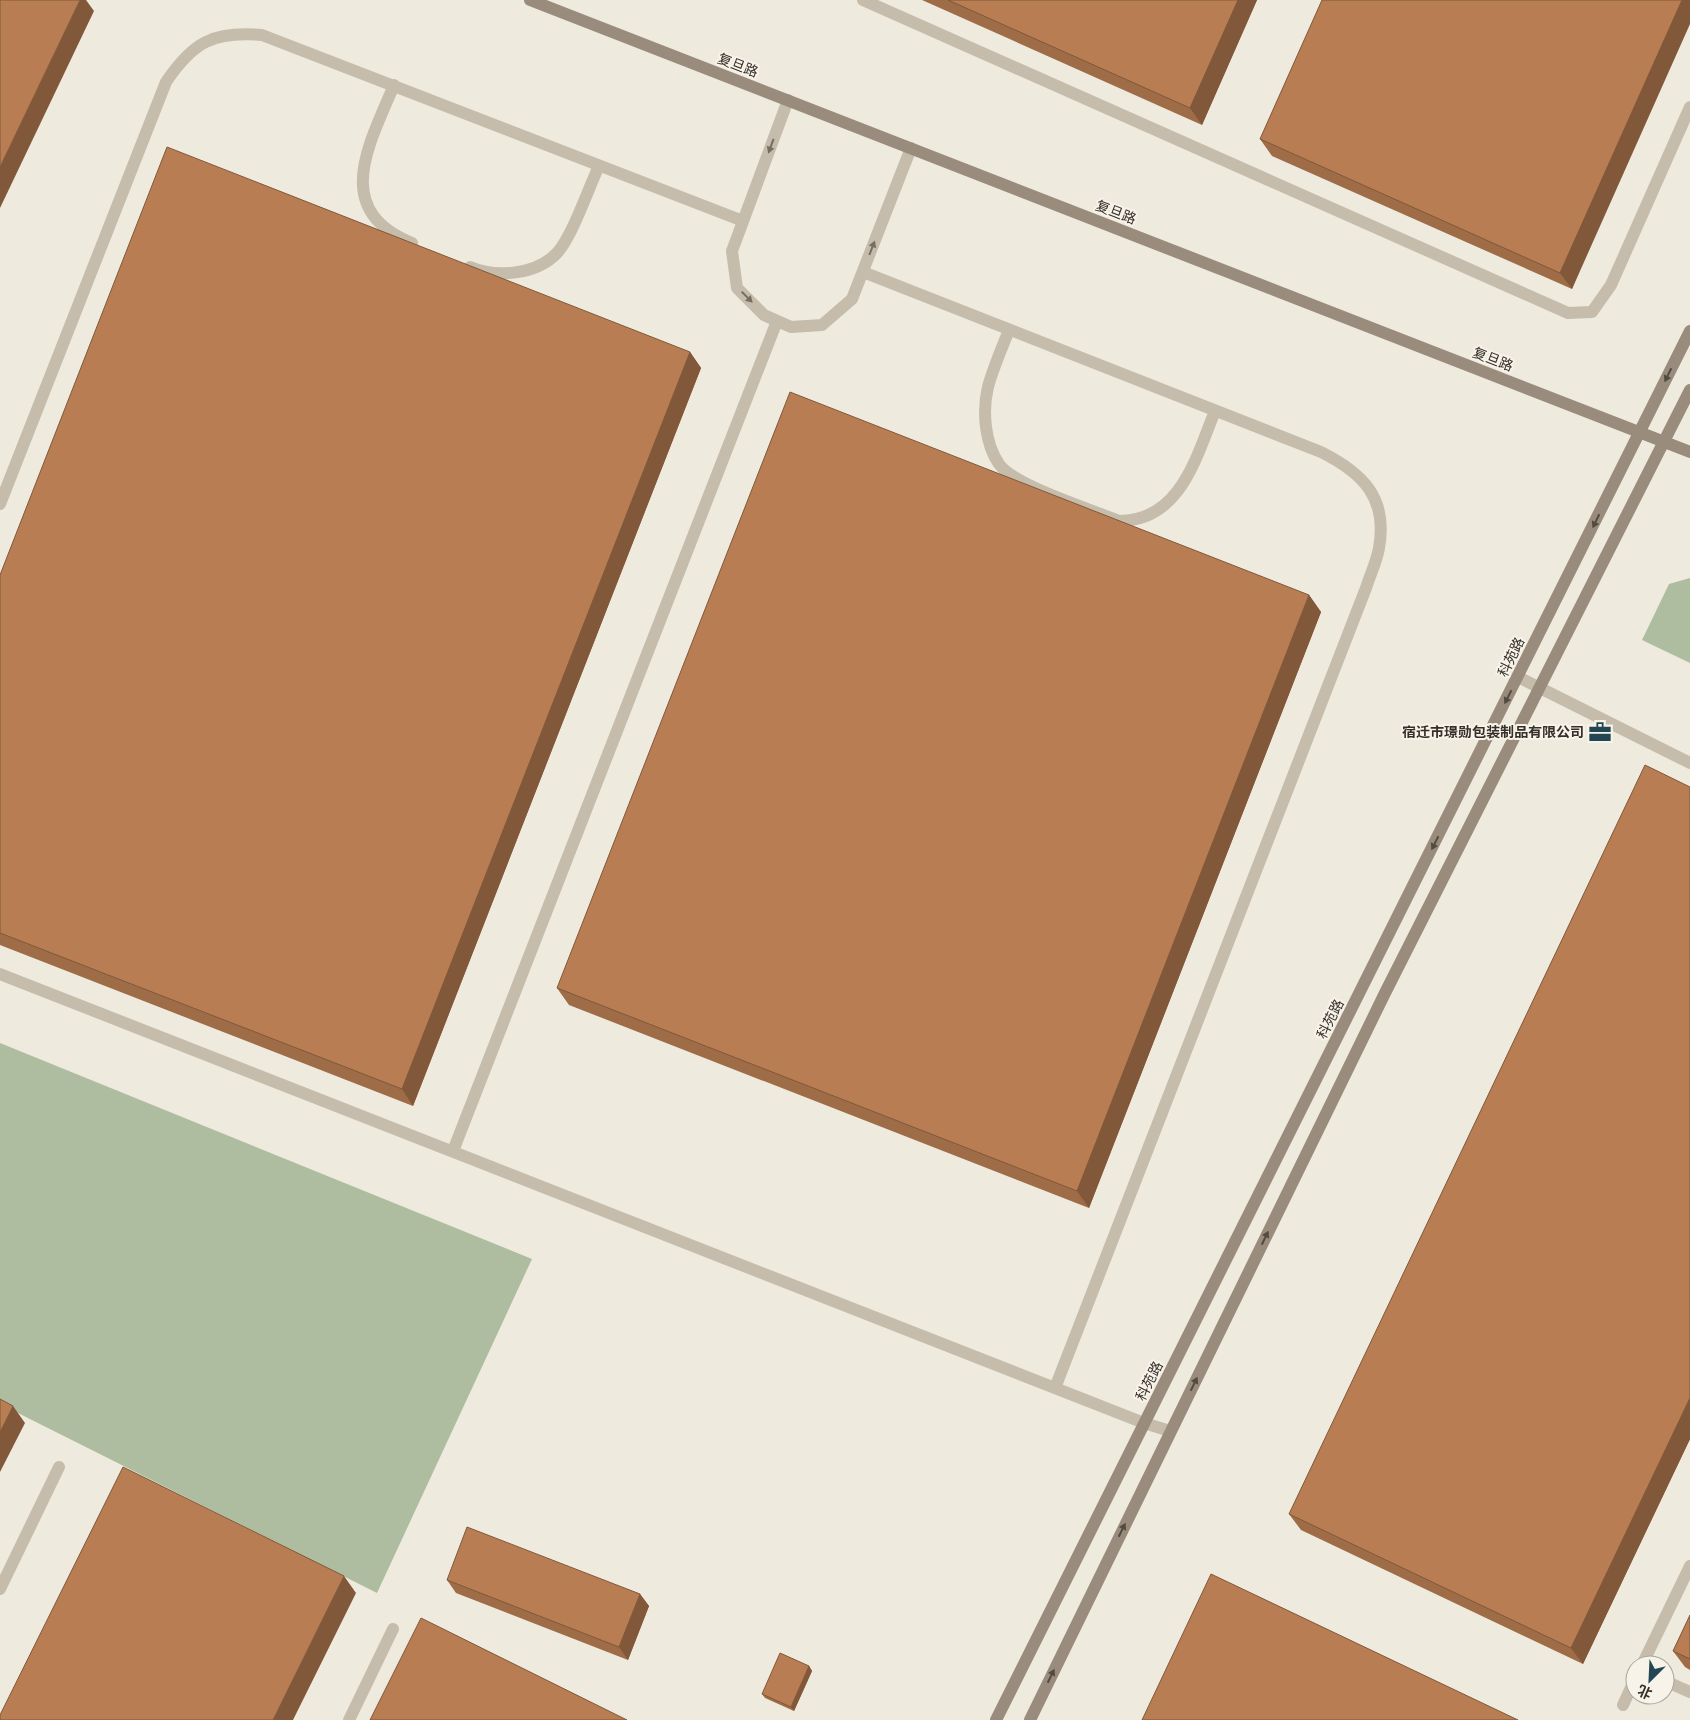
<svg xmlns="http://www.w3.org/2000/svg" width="1690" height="1720" viewBox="0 0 1690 1720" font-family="'PT Sans Narrow','Noto Sans SC',sans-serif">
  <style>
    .green { fill: #aebd9f }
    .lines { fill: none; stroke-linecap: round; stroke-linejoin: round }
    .lane { stroke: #c6bcab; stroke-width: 12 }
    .secondary { stroke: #9a8c7c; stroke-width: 12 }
    .wall { fill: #9e6c47 }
    .shaded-wall { fill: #81583a }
    .building { fill: #b87d53; stroke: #81583a }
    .oneway { fill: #766e64 }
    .oneway2 { fill: #534b42 }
    .labels { text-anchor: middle; stroke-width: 4; stroke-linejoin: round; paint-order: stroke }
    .street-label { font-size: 14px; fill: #352f29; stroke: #f8f3e9 }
    .poi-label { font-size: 14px; font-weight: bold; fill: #352f29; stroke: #f8f3e9; text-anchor: end }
  </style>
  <rect width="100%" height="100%" fill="#efeade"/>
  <path class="green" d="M1690,578V663L1642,640L1669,584Z
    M0,1043L532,1259L377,1593L0,1404Z"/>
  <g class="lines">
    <path class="lane" d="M863,0L1568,313L1592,312L1611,285L1690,107
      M394,85C370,143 330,210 412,243
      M788,100L732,251L737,288L764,315L791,327L822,325L852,299L911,148
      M470,267C496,278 536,275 557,253C573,235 588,189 599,166
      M863,272L1321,452C1363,473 1388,498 1379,548C1377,561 1370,575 1366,588L1055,1388
      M1009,330C1002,348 993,368 988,387C982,411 985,444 999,464C1013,485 1092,510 1119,521C1180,521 1196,458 1215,411
      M0,504L166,82C193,42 213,31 262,35L743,221
      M1518,677L1690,763
      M0,974L1144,1423L1170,1431
      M453,1151L777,321
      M0,1589L59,1467
      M1642,1665L1690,1566
      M1665,1681L1690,1692
      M1623,1705L1635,1679
      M349,1720L393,1629"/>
    <path class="secondary" d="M530,0L1690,452
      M996,1720L1690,331
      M1030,1720L1385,993L1690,390"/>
  </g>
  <path class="wall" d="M922,0H1257L1202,125Z
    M1690,0L1572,289L1272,156L1260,139Z
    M690,352L701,368L413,1106L0,945V575Z
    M1309,595L1321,612L1089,1208L569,1005L557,988Z
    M1690,787V1439L1583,1664L1301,1530L1289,1514Z
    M447,1580L640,1594L649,1606L628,1660L456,1593Z
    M1690,1615V1670L1685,1667L1673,1651Z
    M809,1666L812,1671L794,1711L765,1698L762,1694Z"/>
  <path class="shaded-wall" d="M80,0H86L94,11L0,208V167Z
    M1238,0H1257L1202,125L1190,108Z
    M1682,0H1690V24L1572,289L1560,273Z
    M690,352L701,368L413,1106L402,1089Z
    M1309,595L1321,612L1089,1208L1077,1191Z
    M1690,1398V1439L1583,1664L1571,1648Z
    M13,1406L25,1423L0,1472V1432Z
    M344,1576L356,1593L293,1720H273Z
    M640,1594L649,1606L628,1660L619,1647Z
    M809,1666L812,1671L794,1711L791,1707Z"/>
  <path class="building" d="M0,0H80L0,167Z
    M948,0H1238L1190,108Z
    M1322,0H1682L1560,273L1260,139Z
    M167,147L690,352L402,1089L0,933V575Z
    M790,392L1309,595L1077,1191L557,988Z
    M1645,765L1690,787V1398L1571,1648L1289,1514Z
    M0,1399L13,1406L0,1432Z
    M123,1467L344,1576L273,1720H0V1715Z
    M467,1527L640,1594L619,1647L447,1580Z
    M1211,1574L1518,1720H1142Z
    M1690,1615V1659L1673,1651Z
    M421,1618L627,1720H370Z
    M780,1653L809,1666L791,1707L762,1694Z"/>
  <defs><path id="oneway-solid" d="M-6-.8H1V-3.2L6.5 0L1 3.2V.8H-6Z" transform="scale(1.25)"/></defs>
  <g class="oneway">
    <use href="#oneway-solid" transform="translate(771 146) rotate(110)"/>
    <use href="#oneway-solid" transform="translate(872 248) rotate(-69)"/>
    <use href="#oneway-solid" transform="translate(747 297) rotate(45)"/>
  </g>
  <g class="oneway2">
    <use href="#oneway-solid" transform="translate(1668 375) rotate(116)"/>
    <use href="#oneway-solid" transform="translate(1596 521) rotate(116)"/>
    <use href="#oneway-solid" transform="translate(1508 697) rotate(117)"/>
    <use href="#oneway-solid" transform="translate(1435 843) rotate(117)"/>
    <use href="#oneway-solid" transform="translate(1265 1238) rotate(-64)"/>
    <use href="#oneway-solid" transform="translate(1194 1384) rotate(-64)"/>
    <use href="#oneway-solid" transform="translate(1122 1530) rotate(-64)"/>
    <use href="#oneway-solid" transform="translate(1051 1676) rotate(-64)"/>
  </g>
  <defs>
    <symbol id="office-bare" viewBox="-9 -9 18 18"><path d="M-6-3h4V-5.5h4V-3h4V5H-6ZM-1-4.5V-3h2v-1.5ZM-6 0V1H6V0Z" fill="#234752" stroke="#f8f3e9" stroke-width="2.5" paint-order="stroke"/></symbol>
  </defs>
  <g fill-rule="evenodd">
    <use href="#office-bare" x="1584" y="716" width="32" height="32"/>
  </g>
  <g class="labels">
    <g class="street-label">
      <text transform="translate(738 65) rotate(21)" y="5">复旦路</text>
      <text transform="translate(1116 212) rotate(21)" y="5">复旦路</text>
      <text transform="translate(1493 359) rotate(21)" y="5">复旦路</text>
      <text transform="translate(1511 657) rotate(-64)" y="5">科苑路</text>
      <text transform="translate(1330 1019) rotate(-63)" y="5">科苑路</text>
      <text transform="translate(1149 1381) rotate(-63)" y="5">科苑路</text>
    </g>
    <g class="poi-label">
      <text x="1584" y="737">宿迁市璟勋包装制品有限公司</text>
    </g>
  </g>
  <g transform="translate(1650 1680) rotate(204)"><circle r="24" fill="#f8f3e9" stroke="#aaa59c"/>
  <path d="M0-4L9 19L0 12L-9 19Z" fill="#234752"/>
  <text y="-8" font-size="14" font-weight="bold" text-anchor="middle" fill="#352f29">北</text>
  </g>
</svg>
